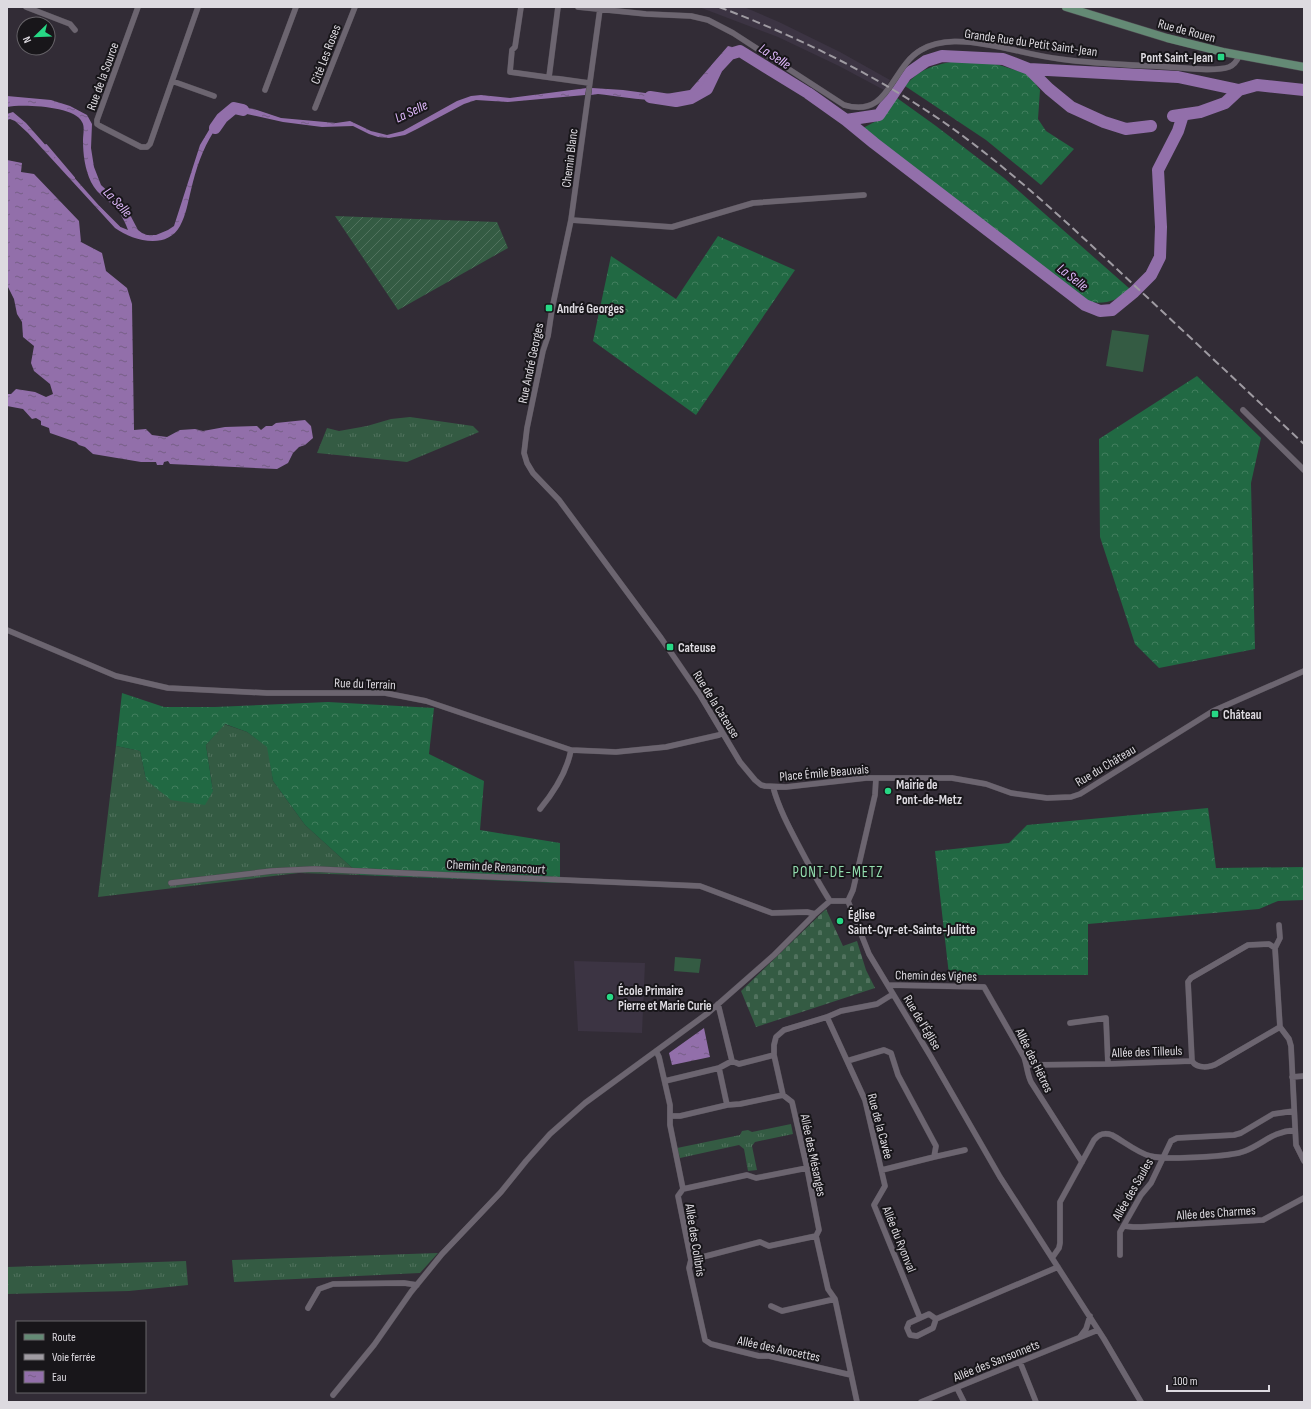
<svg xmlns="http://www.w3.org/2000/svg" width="1311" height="1409" viewBox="0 0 1311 1409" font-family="'Sofia Sans Condensed',sans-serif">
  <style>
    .built { fill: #3c3443 }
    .grass { fill: url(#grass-tufts) }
    .forest { fill: url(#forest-crowns) }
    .cemetery { fill: url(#cemetery-stones) }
    .garden { fill: url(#garden-furrows) }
    .pitch { fill: #345b43 }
    .water { fill: url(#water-ripples) }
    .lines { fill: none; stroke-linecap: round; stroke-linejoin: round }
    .stream { stroke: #926faa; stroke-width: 2 }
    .river { stroke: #926faa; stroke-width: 12 }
    .minor-casing { stroke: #4d4850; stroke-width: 6 }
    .primary-casing { stroke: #4d4850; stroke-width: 9 }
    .minor { stroke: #6c6570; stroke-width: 5.5 }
    .primary { stroke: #648a75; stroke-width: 8 }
    .rail { stroke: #9f9ba2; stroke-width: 2; stroke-dasharray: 8 4; stroke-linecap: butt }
    .poi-dot { fill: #27d885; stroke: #18161a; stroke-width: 1.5 }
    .labels { text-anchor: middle; stroke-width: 4; stroke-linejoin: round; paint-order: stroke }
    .street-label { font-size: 13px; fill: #dddae0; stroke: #18161a }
    .poi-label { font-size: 13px; font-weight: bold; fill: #dddae0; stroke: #18161a; text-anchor: start }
    .water-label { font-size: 14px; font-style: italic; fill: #deb7fa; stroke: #18161a }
    .quarter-label { font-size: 15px; letter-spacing: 1px; fill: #92ddae; stroke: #18161a }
  </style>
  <defs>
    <pattern id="grass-tufts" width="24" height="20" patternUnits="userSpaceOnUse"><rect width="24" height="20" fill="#345b43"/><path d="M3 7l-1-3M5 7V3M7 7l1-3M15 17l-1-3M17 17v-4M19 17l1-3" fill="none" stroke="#51725e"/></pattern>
    <pattern id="forest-crowns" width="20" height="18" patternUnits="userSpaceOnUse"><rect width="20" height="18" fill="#216943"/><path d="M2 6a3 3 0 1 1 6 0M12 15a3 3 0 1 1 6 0" fill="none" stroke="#417e5e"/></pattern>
    <pattern id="cemetery-stones" width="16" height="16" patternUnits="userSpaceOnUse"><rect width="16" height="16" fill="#345b43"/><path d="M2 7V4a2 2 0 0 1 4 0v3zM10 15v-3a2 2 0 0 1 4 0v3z" fill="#51725e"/></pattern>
    <pattern id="garden-furrows" width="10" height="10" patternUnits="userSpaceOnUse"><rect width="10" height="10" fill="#345b43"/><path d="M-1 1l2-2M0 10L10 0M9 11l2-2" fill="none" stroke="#51725e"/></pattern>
    <pattern id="water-ripples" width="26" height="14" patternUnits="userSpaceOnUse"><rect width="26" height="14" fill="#926faa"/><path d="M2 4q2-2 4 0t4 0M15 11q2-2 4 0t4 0" fill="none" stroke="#765f86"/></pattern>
  </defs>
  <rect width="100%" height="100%" fill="#322c36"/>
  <path class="built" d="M699,7H744L779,22L840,52L890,80L884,90L839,66L778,37Z
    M574,961L645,963L642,1033L578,1031Z"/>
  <path class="grass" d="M410,417L473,426L479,432L407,462L317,453L327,428L339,431L367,426L391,419Z
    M224,724L247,732L268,747L273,781L305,825L360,875L299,873L98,897L116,746L140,751L146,780L213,791L206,745Z
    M791,1124L793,1134L755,1142L752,1146L757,1170L748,1171L744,1149L739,1145L680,1158L677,1148L740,1135L742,1131L748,1130L752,1132Z
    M438,1253L420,1273L234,1282L232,1260Z
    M186,1261L188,1285L129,1291L7,1294V1267Z"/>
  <path class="forest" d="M955,61L996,64L1028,74L1040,90L1038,119L1046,131L1074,149L1041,185L986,140L905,86C921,68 932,66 955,61Z
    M897,98L936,126L1004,178L1130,289C1114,302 1108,304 1087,302L863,128L882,118Z
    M718,236L795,270L696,415L593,341L611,256L676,299Z
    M1197,376L1261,438L1251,483L1255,649L1159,668L1135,644L1100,537L1099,439Z
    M122,693L164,707H215L328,702L434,708L429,754L484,781L480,830L560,843V883L360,875L305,825L273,781L267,747L247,732L225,724L206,745L213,791L205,805L171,800L146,780L140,751L116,746Z
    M1208,808L1216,868L1304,867V900L1278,901L1259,909L1088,924V975H949L935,851L1009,843L1027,825Z"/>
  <path class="cemetery" d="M826,909L843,946L857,941L866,970L875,988L756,1027L741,991Z"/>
  <path class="garden" d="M335,216L497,222L508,248L398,310Z"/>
  <path class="pitch" d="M1112,330L1149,335L1143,372L1106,366Z
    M675,957L701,959L699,973L674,971Z"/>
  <path class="water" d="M728,46L732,47C724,59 702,91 690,96C664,105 624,97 598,94L591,95L592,88L623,90L660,95L690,90Z
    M587,88L585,95L508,102L476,100L464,104L417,129L405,135L389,138L378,137L369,134L353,126L322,127L283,122L233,111C224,115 219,123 214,131C202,150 196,169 191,190C188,202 186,215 180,226C167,250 133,241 115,228L28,133L15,121L10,119L7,120V114L13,112L26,123L102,209L118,226L128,230C126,224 122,216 118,211C110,200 98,196 91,182C85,169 83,155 83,140C83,135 85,126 82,122C75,106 22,104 7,107V96L51,100L70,106L87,115L92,124L91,148L94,167L101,185L127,209L138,230L142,233L147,235H156L168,230L174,226L200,145L212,125L231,105L254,109L281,118L336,123L350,121L371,131L387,135L403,131L457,101L471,96L481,95L510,98Z
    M7,160L22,163L21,172L34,174L79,221L81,242L102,253L106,271L127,288L132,304L134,430L146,429L152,435L167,437L180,430L195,429L203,431L225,427L257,426L261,430L266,426H272L276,423L305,420L311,426L313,438L305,445L299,447L293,453L288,463L277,469L170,464L168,461L164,462L163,465H157L156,462H141L93,454L85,447L79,445L76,442L50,433L49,428L41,425V421L36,418L32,419L23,409L7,406V394H11L16,389L35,392L46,397L53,394L50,384L34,371L31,363L34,346L23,337L22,322L17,314L14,299L7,285Z
    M704,1028L710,1057L672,1065L669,1053Z"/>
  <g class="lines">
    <path class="stream" d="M46,145L74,178
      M99,207L119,227"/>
    <path class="river" d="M1029,69L1049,89L1071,107L1104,122L1126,129L1151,126
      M650,97L676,101L691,98L707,89L717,68L730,54L740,51L808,93L846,120L879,115L906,75L926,61L942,56L1003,59L1029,69L1178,77L1239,90L1257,85L1304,90
      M1173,116L1200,112L1225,103L1239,90
      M846,120L874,143L1085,305L1100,311L1112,310L1134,292L1151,275L1160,257L1161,227L1158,170L1178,131L1183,115
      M215,128L222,118L234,108L243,110"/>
    <defs>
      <path id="minor" d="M26,7L70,24L75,30
        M138,7L97,120V124L100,126L141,147H147L150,144L198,7
        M521,7L515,47L512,50L510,72L589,83
        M578,7L646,14L691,16L708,20L733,33L844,105C890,119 890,68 921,50C941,38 967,41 989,45C1013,49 1036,56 1060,59C1096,64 1133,65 1169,67C1185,68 1214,72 1229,67C1234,65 1237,61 1239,56
        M600,9L571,220L552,309L548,336L543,351L527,428L524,453L527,463L533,473L559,500L661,638L700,695L740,762L755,780L761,785L765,786L786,787L866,778H952L986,784L1011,793L1047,798L1071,797L1080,794L1213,711L1304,671
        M549,77L558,7
        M172,81L214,96
        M265,90L296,7
        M315,108L355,7
        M571,220L672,227L753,203L864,195
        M1243,410L1304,470
        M7,630L116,676L168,688L267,693H385L426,701L571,750L616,752L666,747L719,735L722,733
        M876,778L875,795L853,890L848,901L869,954L931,1057L1000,1177L1104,1339L1141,1402
        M773,787C779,809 790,829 801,850C810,867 819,884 830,901
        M540,809C554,792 567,771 571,750
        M171,883L272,871L314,869L700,886L772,913L807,912L815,914
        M1279,925L1280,938L1275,948L1280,1027L1289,1039L1291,1046L1296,1145L1304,1161
        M888,985L984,987L1024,1057C1027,1065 1027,1074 1031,1082L1082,1162
        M718,1004L732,1061
        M827,1017L865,1100L885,1186L874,1205L920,1318
        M1070,1023L1106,1018L1108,1064
        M656,1051L659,1057L670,1105V1125L683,1189L678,1196L691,1260L689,1268L705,1340L711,1344L759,1356H769L851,1375
        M847,1061L884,1050L891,1053L898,1075L936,1146L934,1157L882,1170
        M1192,1061L1188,982L1191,978L1248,945L1269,944L1275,948
        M1027,1065L1108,1064L1192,1061C1197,1069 1210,1068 1218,1063L1280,1027
        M719,1068L727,1105
        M1292,1077L1304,1076
        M665,1081L719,1068L732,1061L739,1064L774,1055
        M671,1116H680L727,1105L740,1104L783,1095
        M934,1157L965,1150
        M683,1189L747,1175L756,1178L807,1168
        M1124,1226L1133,1227H1141L1263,1220L1304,1198
        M1120,1255V1232L1141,1195L1151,1183L1171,1141L1177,1138L1234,1135L1241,1133L1273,1114L1294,1111
        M1052,1258L1059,1248L1060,1243V1202L1094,1140C1099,1134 1104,1132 1112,1135C1123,1141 1138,1153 1150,1156C1164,1160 1231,1157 1245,1151C1265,1143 1271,1132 1295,1130
        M691,1260L760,1242L769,1246L816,1236
        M771,1306L782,1311L835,1299
        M308,1308L319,1289L333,1284L404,1283L417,1285
        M936,1319L933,1328L917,1336L910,1335L907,1328L909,1323L929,1314L936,1319L1058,1267
        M1080,1337L1086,1329L1090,1316
        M1020,1362L1036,1402
        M957,1388L964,1402
        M333,1395L374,1345L411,1292L442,1254L501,1192L526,1161L550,1134L585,1103L708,1013L774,955L815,914L830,901H848
        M857,1402L835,1299L828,1289L816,1236L819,1230L807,1168L792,1102L783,1095L774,1055V1045L776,1037L784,1030L827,1017L841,1011L877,1004L893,994
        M921,1402L1098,1330"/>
      <path id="primary" d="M1066,7L1167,38L1223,52L1304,67"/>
    </defs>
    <use href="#minor" class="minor-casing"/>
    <use href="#primary" class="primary-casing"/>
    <use href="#minor" class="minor"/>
    <use href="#primary" class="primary"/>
    <path class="rail" d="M719,7C801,38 880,77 952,128C1017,175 1075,230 1134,285C1191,338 1247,391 1304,444"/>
  </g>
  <g class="poi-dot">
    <rect x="1217" y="53" width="8" height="8" rx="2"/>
    <rect x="545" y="304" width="8" height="8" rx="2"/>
    <rect x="666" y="643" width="8" height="8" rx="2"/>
    <rect x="1211" y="710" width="8" height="8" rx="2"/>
    <circle cx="888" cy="791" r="4"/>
    <circle cx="840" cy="921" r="4"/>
    <circle cx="610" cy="997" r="4"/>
  </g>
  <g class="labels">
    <g class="street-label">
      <text transform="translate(1187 30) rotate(15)" y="5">Rue de Rouen</text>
      <text transform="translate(1031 42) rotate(8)" y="5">Grande Rue du Petit Saint-Jean</text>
      <text transform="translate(325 54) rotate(-69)" y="5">Cité Les Roses</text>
      <text transform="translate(102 76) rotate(-70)" y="5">Rue de la Source</text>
      <text transform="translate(569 158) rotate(-83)" y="5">Chemin Blanc</text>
      <text transform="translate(530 363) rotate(-78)" y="5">Rue André Georges</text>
      <text transform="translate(365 683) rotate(2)" y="5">Rue du Terrain</text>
      <text transform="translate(717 704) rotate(58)" y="5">Rue de la Cateuse</text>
      <text transform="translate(1105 765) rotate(-31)" y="5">Rue du Château</text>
      <text transform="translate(824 772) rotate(-5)" y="5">Place Émile Beauvais</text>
      <text transform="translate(496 866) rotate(3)" y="5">Chemin de Renancourt</text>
      <text transform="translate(936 975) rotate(1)" y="5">Chemin des Vignes</text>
      <text transform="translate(923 1022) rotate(59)" y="5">Rue de l'Église</text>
      <text transform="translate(1147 1051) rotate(-2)" y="5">Allée des Tilleuls</text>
      <text transform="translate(1035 1060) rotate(64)" y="5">Allée des Hêtres</text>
      <text transform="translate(881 1126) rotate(75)" y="5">Rue de la Cavée</text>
      <text transform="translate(814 1155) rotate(78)" y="5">Allée des Mésanges</text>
      <text transform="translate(1132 1189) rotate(-60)" y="5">Allée des Saules</text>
      <text transform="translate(1216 1212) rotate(-4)" y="5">Allée des Charmes</text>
      <text transform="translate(900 1239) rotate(68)" y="5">Allée du Ryonval</text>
      <text transform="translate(696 1240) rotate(81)" y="5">Allée des Colibris</text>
      <text transform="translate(779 1348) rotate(12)" y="5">Allée des Avocettes</text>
      <text transform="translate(996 1360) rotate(-22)" y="5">Allée des Sansonnets</text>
    </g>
    <g class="poi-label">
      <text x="1213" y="62" text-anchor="end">Pont Saint-Jean</text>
      <text x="557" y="313">André Georges</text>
      <text x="678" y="652">Cateuse</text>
      <text x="1223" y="719">Château</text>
      <text x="896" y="789">Mairie de<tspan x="896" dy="15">Pont-de-Metz</tspan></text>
      <text x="848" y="919">Église<tspan x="848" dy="15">Saint-Cyr-et-Sainte-Julitte</tspan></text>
      <text x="618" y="995">École Primaire<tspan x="618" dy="15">Pierre et Marie Curie</tspan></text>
    </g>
    <g class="water-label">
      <text transform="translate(775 56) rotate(33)" y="5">La Selle</text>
      <text transform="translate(411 111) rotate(-25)" y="5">La Selle</text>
      <text transform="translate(118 202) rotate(47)" y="5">La Selle</text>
      <text transform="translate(1073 277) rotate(38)" y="5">La Selle</text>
    </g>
    <g class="quarter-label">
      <text x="838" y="877">PONT-DE-METZ</text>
    </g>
  </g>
  <rect width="1311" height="1409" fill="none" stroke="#dddae0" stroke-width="16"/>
  <rect x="16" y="1321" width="130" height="72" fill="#18161a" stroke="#676469"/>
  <rect x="24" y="1334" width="20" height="6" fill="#648a75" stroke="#676469"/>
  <text x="52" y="1341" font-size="12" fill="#dddae0">Route</text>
  <rect x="24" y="1354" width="20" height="6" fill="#9f9ba2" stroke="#676469"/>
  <text x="52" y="1361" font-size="12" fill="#dddae0">Voie ferrée</text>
  <rect x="24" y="1371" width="20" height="12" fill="url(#water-ripples)" stroke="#676469"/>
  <text x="52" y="1381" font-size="12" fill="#dddae0">Eau</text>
  <g transform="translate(36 36) rotate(247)"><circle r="19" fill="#18161a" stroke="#676469"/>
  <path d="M0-3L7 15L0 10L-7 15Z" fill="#27d885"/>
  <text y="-6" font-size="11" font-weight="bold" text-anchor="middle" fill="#dddae0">N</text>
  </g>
  <path d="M1167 1385v6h102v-6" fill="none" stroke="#dddae0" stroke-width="2"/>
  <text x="1173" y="1385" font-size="12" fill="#dddae0" stroke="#18161a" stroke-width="3" paint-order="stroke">100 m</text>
</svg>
